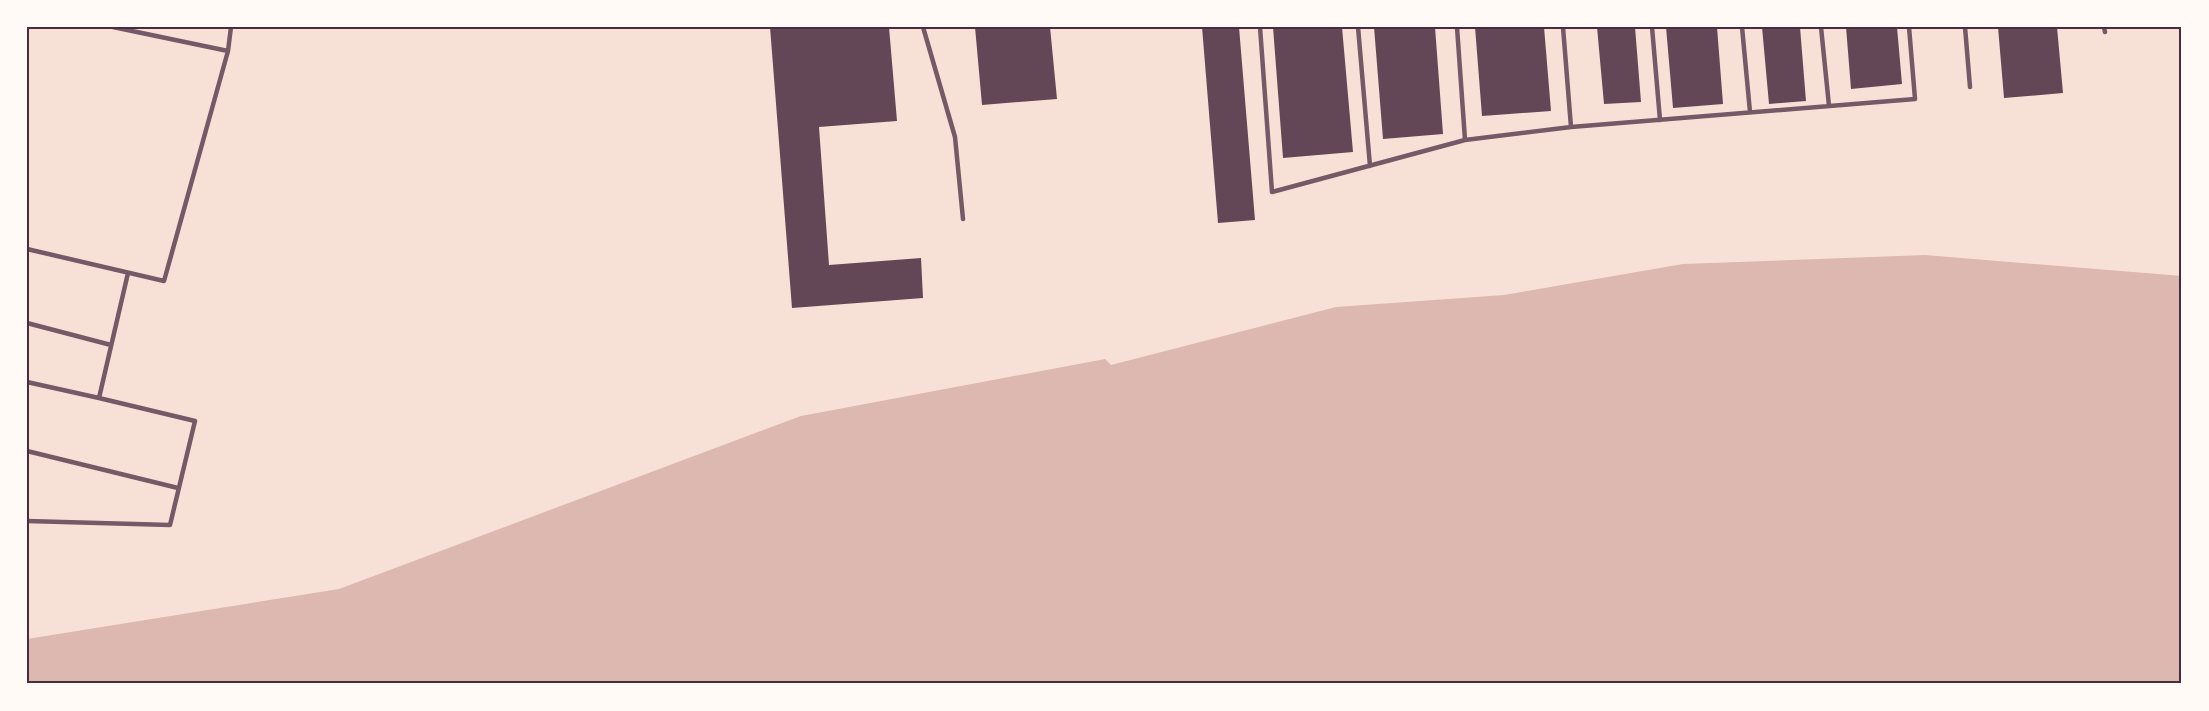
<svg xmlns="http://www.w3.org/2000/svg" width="2209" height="711" viewBox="0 0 2209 711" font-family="'Exo 2',sans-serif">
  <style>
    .water { fill: #dcb8b0 }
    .building { fill: #644757 }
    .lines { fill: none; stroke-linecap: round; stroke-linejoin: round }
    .service { stroke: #755966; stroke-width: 4.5 }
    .neatline { fill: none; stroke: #4a2c40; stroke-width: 2 }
  </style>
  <rect width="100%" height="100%" fill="#f7e1d7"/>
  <path class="water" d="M1925,255L2182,276V684H27V639L339,589L801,416L1105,359L1111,365L1336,307L1504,295L1683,264Z"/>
  <path class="building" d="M770,27H889L897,121L819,127L829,265L921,258L923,298L792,308Z
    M975,27H1050L1057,99L982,105Z
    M1202,27H1239L1255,220L1218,223Z
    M1273,27H1342L1353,152L1283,158Z
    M1374,27H1435L1443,134L1383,139Z
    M1475,27H1544L1551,111L1482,116Z
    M1597,27H1635L1641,102L1604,104Z
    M1666,27H1717L1723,104L1673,108Z
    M1762,27H1800L1806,101L1769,104Z
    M1846,27H1897L1902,84L1851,89Z
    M1998,27H2057L2063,93L2004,98Z"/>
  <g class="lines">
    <path class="service" d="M113,27L228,51
      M923,27L955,137L963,219
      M1260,27L1272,192L1465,140L1571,127L1915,99L1909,27
      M1358,27L1370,166
      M1457,27L1465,140
      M1563,27L1571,127
      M1652,27L1660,120
      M1742,27L1750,112
      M1821,27L1829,106
      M1965,27L1970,87
      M2104,27L2105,32
      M27,249L164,281L228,51L231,27
      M27,323L111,345
      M27,382L99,398
      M27,451L178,488
      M27,521L170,525L195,421L99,398L128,273"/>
  </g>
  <rect width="2209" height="711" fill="none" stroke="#fffaf5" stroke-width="57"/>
  <rect x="28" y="28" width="2152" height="654" class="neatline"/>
</svg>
